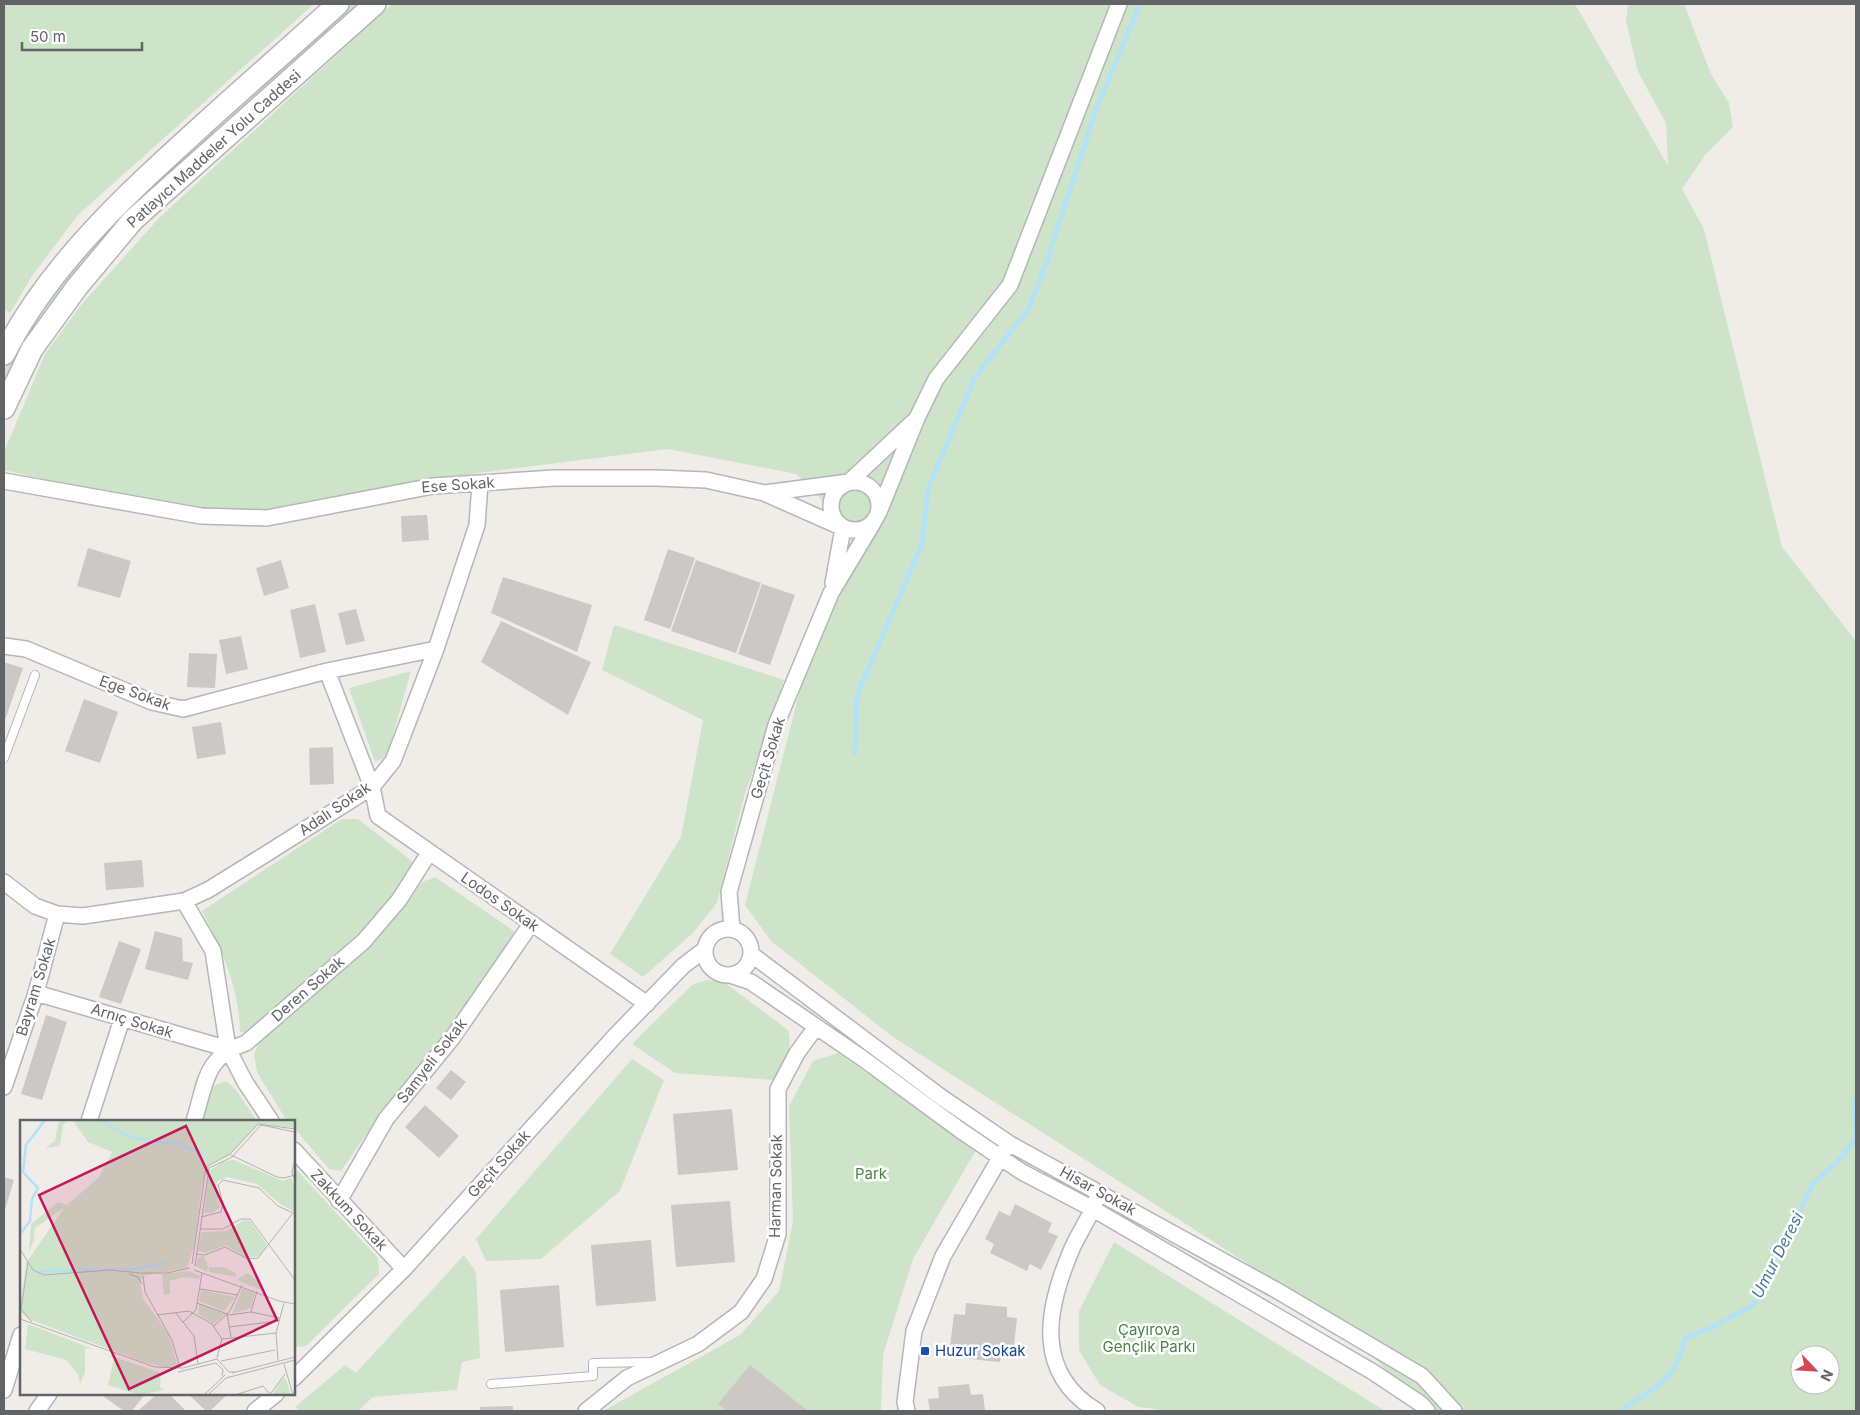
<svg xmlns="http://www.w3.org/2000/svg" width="1860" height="1415" viewBox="0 0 1860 1415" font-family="Inter,sans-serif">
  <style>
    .green { fill: #cde4c9; fill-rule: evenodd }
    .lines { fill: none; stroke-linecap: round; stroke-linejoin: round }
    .stream { stroke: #b3e2f5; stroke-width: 5 }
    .building { fill: #cbc8c5 }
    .service-casing { stroke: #b4b6b9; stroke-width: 10 }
    .minor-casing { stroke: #b4b6b9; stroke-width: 18 }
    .secondary-casing { stroke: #b3b6b9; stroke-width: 24 }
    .service { stroke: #fff; stroke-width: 8 }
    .minor { stroke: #fff; stroke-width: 15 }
    .secondary { stroke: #fff; stroke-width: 21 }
    .transit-dot { fill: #1a4fb4; stroke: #fff; stroke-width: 2 }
    .labels { text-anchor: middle; stroke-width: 5; stroke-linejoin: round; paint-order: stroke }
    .street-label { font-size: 15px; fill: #606467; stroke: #fff }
    .park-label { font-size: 15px; fill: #488442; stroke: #fff }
    .transit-label { font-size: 15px; fill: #164399; stroke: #fff; text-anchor: start }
    .water-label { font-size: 16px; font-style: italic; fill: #4a7996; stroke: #fff }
    .inset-river { fill: none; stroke: #b3e2f5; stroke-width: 2.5 }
    .inset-road { fill: none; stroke: #b2b2b1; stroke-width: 1 }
    .view { fill: #c2185b; fill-opacity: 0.15; stroke: #c2185b; stroke-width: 2.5 }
    .inset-edge { fill: none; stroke: #606467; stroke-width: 2.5 }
  </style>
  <rect width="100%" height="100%" fill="#f0ede9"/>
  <path class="green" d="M4,4H314L78,215L32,276L10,313L4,309Z
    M349,4H363L174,172L4,392V371L19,341L64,277L123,209Z
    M392,4H1575L1668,166L1666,123L1638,72L1626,21L1628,4H1684L1711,74L1729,103L1733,127L1706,154L1682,189L1704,229L1782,547L1856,641V1411H1426L1339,1322L893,1037L771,941L745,905L801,686L853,548L846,524L796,474L668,449L479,473L277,513L173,509L4,470V452L45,354L81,305L160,217ZM1800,1355H1830V1385H1800Z
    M614,625L784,680L744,797L717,903L693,933L643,977L610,954L681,837L703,720L602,670Z
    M411,671L387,756L375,762L349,688Z
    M342,819H358L413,862L393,899L357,939L249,1033L240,1032C239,988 222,949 202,911Z
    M435,877L514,931L513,940L449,1030L383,1110L341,1171L329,1169L294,1128V1121H288L285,1118L257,1072L254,1054L262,1037L369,948L405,906L422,882Z
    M707,980L725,983L788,1030C794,1050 783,1063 773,1080L675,1073L632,1044L692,985Z
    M838,1053L976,1150L913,1259L883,1355L881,1411H603L740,1335L779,1291L793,1221L789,1106L813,1061Z
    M632,1059L664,1080L620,1191L541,1259L486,1261L476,1239Z
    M226,1081L236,1090L257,1121H202L213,1086Z
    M294,1167L378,1258L379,1274L306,1346L294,1347Z
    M1114,1242L1385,1411H1171L1138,1407L1100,1385L1079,1350V1311Z
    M464,1255L476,1272L480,1358L462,1362L457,1390L373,1397L358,1411H300L295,1407L345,1365L356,1373Z"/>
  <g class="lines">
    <path class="stream" d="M855,753L857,695L922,544L928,489L975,377L1028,310L1045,267L1096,110L1140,4
      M1856,1099L1854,1102L1856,1135
      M1620,1411C1653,1388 1677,1381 1685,1338L1713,1327L1752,1306L1767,1282L1778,1251L1813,1184L1844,1155L1856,1137"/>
  </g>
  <path class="building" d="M427,515L429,540L402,542L401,516Z
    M88,548L131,561L120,598L77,586Z
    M668,549L695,558L670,629L644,620Z
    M281,560L289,588L264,596L256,568Z
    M696,560L761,583L736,653L671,631Z
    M503,577L592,605L577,652L491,613Z
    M762,584L795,595L770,665L738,654Z
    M315,604L326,652L300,658L290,610Z
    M356,609L365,641L346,645L338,613Z
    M501,621L591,662L568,715L481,662Z
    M241,636L248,669L226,674L219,640Z
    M189,653L217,654L215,688L187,687Z
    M4,662L23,668L4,723Z
    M84,699L118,712L100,763L65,751Z
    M221,722L226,754L197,759L192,727Z
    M333,747L334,784L310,785L309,748Z
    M142,860L144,887L106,890L104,863Z
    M155,931L182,938L183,961L193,963L188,980L145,969Z
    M119,941L141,949L121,1004L99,997Z
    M46,1015L67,1022L42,1100L21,1094Z
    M451,1070L466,1082L451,1100L436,1088Z
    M425,1105L459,1136L439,1158L405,1127Z
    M732,1109L738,1170L678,1175L673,1114Z
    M4,1177L14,1180L4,1213Z
    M730,1201L735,1262L676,1267L671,1205Z
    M1015,1204L1052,1223L1048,1232L1058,1236L1041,1270L1030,1264L1027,1271L990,1253L994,1244L985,1239L999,1211L1010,1216Z
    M651,1240L656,1301L596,1306L591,1245Z
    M559,1285L564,1347L505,1352L500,1290Z
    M966,1303L1007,1307V1317L1017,1318L1013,1355L1001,1354L1000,1362L959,1358L961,1347L950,1346L954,1314L965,1315Z
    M750,1365L808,1411H727L718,1404Z
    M969,1384L971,1395L983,1394L985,1411H930L928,1399L939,1398L938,1387Z
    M100,1394H145L132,1411H124Z
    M157,1394H169L186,1411H138Z
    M188,1394H228L210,1411H206Z
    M513,1406V1411H480V1407Z"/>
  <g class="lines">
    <defs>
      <path id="service" d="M4,758L35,675
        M491,1384L593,1376V1363L653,1362"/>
      <path id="minor" d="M4,481L201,516L267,518L433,486L554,478H657L706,480L764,493L843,528
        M831 506a24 24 0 1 1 48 0a24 24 0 1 1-48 0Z
        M765,493L849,482L913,422
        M879,512L917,418L936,379L1010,285L1119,4
        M833,583L843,528
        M4,646L26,649L152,702L183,709L327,671L436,649
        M327,671L372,787L378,816L647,1004
        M4,882L35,906L57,914L83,916L184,901L208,890L266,854L372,787L393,761L436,649L477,525L480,484
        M184,901L213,951L228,1049L245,1082L271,1121
        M705 952a23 23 0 1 1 46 0a23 23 0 1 1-46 0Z
        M732,929L729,892L776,725L831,593L873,523
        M751,954L941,1097L1010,1144L1276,1290L1422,1376L1454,1411
        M730,975L751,982L862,1058L960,1130L1022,1172L1093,1209L1373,1372L1421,1404L1427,1411
        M36,993L228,1049
        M4,1087L36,993L57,914
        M89,1121L122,1019
        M194,1121C206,1083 204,1057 246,1043L364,941L399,900L429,853
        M294,1150L404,1269
        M1096,1200C1090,1218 1078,1234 1071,1251C1046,1310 1034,1373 1097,1411
        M339,1201L386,1119L453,1037L531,924
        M294,1378L404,1269L615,1036L683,966L704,950
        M4,1390L21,1335
        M37,1411L49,1394
        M255,1411L276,1394
        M586,1411L627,1378L698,1344L741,1312L764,1279L778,1234V1089L797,1053L816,1027
        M907,1411L905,1402L914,1331L943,1256L1004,1151"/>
      <path id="secondary" d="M4,354C50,263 130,191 205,123C249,83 294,44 338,4
        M4,408L32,349L77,287L133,220L375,4"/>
    </defs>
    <use href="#service" class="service-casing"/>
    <use href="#minor" class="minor-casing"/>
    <use href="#secondary" class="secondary-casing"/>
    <use href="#service" class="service"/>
    <use href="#minor" class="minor"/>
    <use href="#secondary" class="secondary"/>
  </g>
  <rect class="transit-dot" x="920" y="1346" width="10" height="10" rx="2.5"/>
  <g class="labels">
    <g class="street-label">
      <text transform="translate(214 149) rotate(-42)" y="5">Patlayıcı Maddeler Yolu Caddesi</text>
      <text transform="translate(458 485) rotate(-4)" y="5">Ese Sokak</text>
      <text transform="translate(135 693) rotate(20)" y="5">Ege Sokak</text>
      <text transform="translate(768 758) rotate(-73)" y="5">Geçit Sokak</text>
      <text transform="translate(335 809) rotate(-34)" y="5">Adalı Sokak</text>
      <text transform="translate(500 902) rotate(35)" y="5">Lodos Sokak</text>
      <text transform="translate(36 987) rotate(-73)" y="5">Bayram Sokak</text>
      <text transform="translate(308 989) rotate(-41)" y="5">Deren Sokak</text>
      <text transform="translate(132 1021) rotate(17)" y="5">Arnıç Sokak</text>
      <text transform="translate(432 1061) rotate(-52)" y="5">Samyeli Sokak</text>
      <text transform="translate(499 1164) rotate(-48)" y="5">Geçit Sokak</text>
      <text transform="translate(776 1186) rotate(-89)" y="5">Harman Sokak</text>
      <text transform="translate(1098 1191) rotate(29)" y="5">Hisar Sokak</text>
      <text transform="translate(349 1210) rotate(47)" y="5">Zakkum Sokak</text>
    </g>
    <g class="park-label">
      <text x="871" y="1179">Park</text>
      <text x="1149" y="1335">Çayırova<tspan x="1149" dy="17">Gençlik Parkı</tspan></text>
    </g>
    <g class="transit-label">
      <text x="935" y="1356">Huzur Sokak</text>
    </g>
    <g class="water-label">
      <text transform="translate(1777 1255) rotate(-63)" y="6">Umur Deresi</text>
    </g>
  </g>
  <g transform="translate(20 1120)">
    <rect width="275" height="275" fill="#f0ede9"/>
    <path d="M39,0H49L43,5L40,26L25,28L35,21ZM53,0H275V8L238,4L210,35L190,44L182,65L174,126L167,148L123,156L120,163L123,178L149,215L158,247H144L124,242L11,200L0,192L6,143L44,88L15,108L14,121L9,131L11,104L38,82L47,85L79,57L92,32L68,22ZM214,40L263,61L271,58L275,65V92L260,84L237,64L207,57L198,61L196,65L200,87L193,93H184L189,51L204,41ZM224,100L230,101L247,125L240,136L227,138L206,125L186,133L178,131L181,112L207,111ZM184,136L188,147L187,152L176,146L178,137ZM189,147H203L214,152L217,157L189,152ZM168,151L180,155L179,159L163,157L150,161V174L144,175L142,154ZM227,153L243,165L241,170L217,160ZM222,169L235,173L231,188L212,194ZM181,170L215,177V178L204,191L179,181ZM179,184L205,194L194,204L178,194ZM8,204L73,229L65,228V252L60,264L58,254L46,240L5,229ZM77,231L141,253L140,267L145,270L119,275L88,265L94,238ZM265,257L271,275H252L261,260Z" fill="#cde4c9"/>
    <path class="inset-river" d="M79,0L111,17L134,22L160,23L167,28L184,33M0,114L10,101L12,79L18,68L3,52L6,25L25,0M18,151L115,149L146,143"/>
    <path class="inset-road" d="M211,35L257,57L264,58L275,55M275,38L272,53L275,60M181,97L201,92L203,83L198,65L203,60L239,68L258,86L275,94M181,109H203L221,99H230L275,160M0,129L8,142L1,189L12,202M176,134L185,135L205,127L228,139L238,138L272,94M8,142L13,150L24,155L90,150L120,153M172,144L186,47L210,34L238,4L275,9M175,146L189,48L212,37L241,5L275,12M174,150L259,181L275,184M121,153H147L170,148M109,154L118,157L122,164M123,156L125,172L152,220L160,248M180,169L218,175M177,183L210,195L231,192L260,198M155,192L174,216L178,244M231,192L237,171M207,194L211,217M137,195L169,191L192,204L202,219L197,238M0,199L135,247L163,248L197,239L209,252H215M163,202L176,190L182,153M194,206L210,191L222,165M209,207L259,201M202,219L256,213M258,240L256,213L264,183M201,241L255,230M264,244L273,275M158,252L196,243L203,250L202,256M212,253L275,237M251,273L265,254M184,275L205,255M188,275L206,258L275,240M215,275L243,266L250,274"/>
    <path class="view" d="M166,6L257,200L109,269L19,75Z"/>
    <rect width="275" height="275" class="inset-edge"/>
  </g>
  <rect width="1860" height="1415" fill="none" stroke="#606467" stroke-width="10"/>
  <g transform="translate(1815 1370) rotate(115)"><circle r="24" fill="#ffffff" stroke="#bfc1c2"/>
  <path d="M0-4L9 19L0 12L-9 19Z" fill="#d54952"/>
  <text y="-8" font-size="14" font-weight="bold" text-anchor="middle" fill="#606467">N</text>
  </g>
  <path d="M22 42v8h120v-8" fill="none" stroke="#606467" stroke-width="2.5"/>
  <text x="30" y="42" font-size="15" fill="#606467" stroke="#ffffff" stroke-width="4" paint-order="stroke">50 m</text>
</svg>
